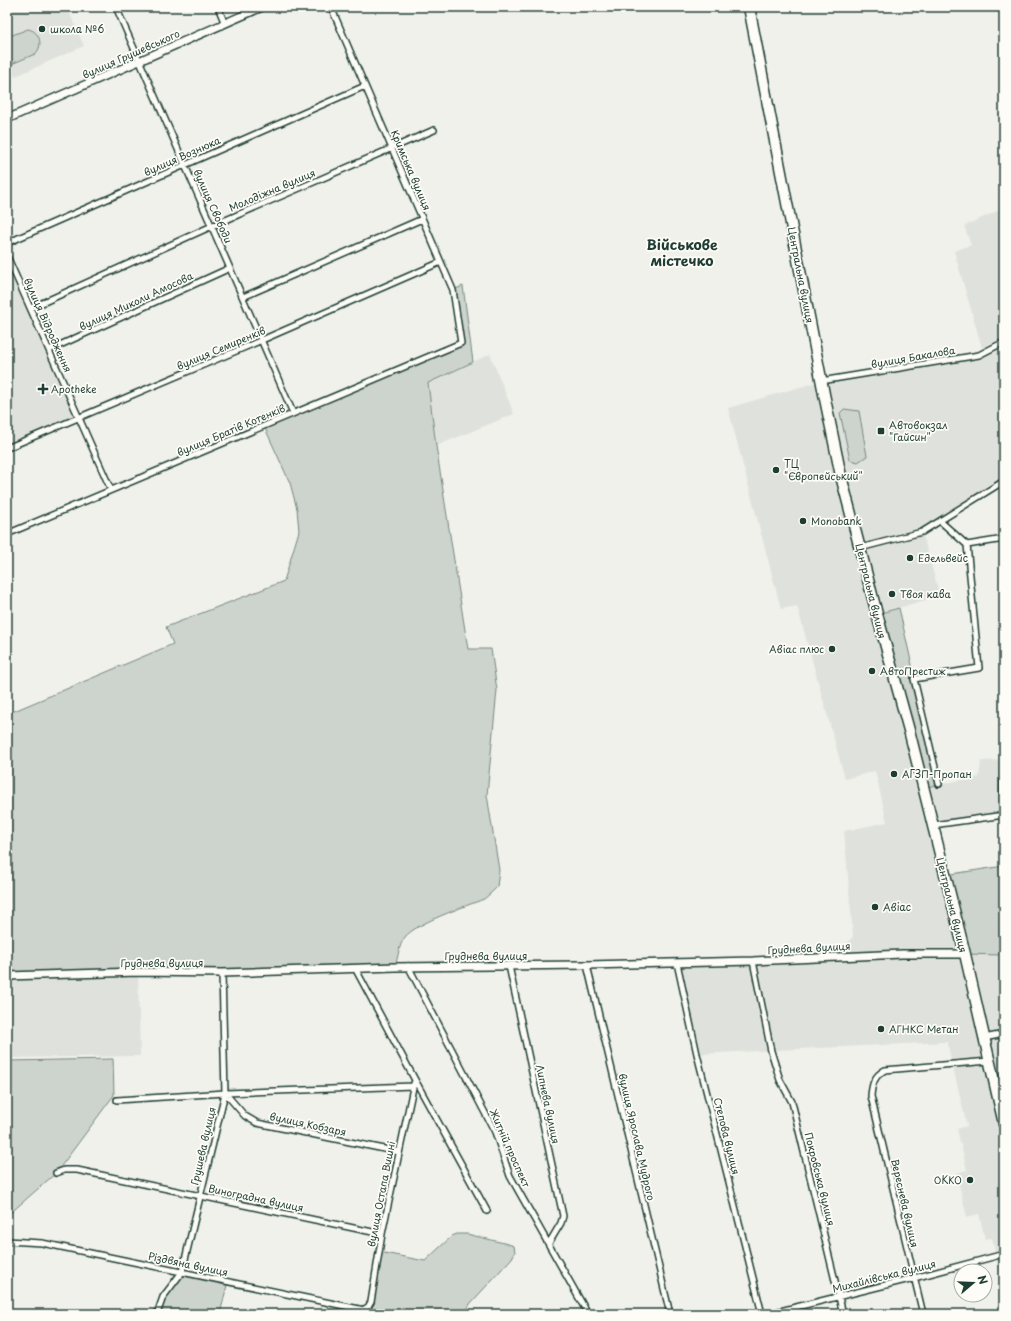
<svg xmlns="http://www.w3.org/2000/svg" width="1011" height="1321" viewBox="0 0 1011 1321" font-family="'Playpen Sans',sans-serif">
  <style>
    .built { fill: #dfe2dc }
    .green { fill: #cdd3cd; stroke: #768880 }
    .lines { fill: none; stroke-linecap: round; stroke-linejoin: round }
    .street-casing { stroke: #1f3d34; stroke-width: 8 }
    .secondary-casing { stroke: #1f3d34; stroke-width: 10 }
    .highway-casing { stroke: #1f3d34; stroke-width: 13 }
    .street { stroke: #fdfcf7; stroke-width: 5 }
    .secondary { stroke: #fdfcf7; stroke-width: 7 }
    .highway { stroke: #fdfcf7; stroke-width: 10 }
    .poi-dot { fill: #1f3d34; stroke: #fdfcf7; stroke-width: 1.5 }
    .labels { text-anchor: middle; stroke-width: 3.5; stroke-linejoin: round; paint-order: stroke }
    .poi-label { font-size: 10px; fill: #1f3d34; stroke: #fdfcf7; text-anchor: start }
    .street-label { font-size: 10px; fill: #1f3d34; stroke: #fdfcf7 }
    .district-label { font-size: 14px; font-weight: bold; fill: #1f3d34; stroke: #fdfcf7 }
  </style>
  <rect width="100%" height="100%" fill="#f0f1eb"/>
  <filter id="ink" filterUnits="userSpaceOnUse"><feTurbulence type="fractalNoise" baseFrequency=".025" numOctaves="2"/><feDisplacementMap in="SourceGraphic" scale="8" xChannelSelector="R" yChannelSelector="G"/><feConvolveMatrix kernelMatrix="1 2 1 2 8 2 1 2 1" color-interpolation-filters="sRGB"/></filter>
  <g filter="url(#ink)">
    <path class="built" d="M7,7H44L46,12L59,7H67L84,46L7,80Z
      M1004,208V337L982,348L954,251L971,245L964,226Z
      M7,256L80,418L7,448Z
      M1004,342V481L922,532L940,596L877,614L939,784L979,777L981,761L1004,760L1003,815L933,825L965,954H937L1001,955L1004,967V1292L992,1238L985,1239L979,1214L967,1217L956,1173L967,1170L957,1129L967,1126L947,1042L697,1054L677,963L838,956L853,936L844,831L887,822L875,771L845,779L797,606L781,609L728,408L821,381L979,355Z
      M490,354L514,414L436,446L428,383Z
      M138,972L140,1056L7,1058V976Z"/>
    <path class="green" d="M28,29C40,31 44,46 35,54L7,66V37Z
      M463,286L473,362L428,383L436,446L468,649H491L497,690L487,795L499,870L497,887L491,893L484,899C466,906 416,923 405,937C399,944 398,958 395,967L7,976V714L173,644L166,627L284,581L299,531L297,509L290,483L264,426L461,343L453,290Z
      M844,409L859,411L867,456L858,462L850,460L840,413Z
      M899,608L939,784L924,788L877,614Z
      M1004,866V954L1001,955L965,954L945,875Z
      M113,1059L114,1095L56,1173L7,1216V1061Z
      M457,1234H467L508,1244L514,1246L515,1252L512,1258L470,1304L465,1314H356L369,1307L379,1252L425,1261L452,1236Z
      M182,1272L228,1281L220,1314H157L160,1304Z"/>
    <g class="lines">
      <defs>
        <path id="street" d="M116,7L293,413
          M218,7L225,24
          M7,243L365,86
          M7,256L111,490
          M243,297L422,219
          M31,308L212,226L434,130
          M49,350L230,268
          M821,381L979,355L1004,342
          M7,448L262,340L441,262
          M7,534L461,343L453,290L331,7
          M967,545L1004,539
          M860,548L922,532L1004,481
          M939,784L914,679L979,668L967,545L940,521
          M1003,815L1004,731
          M933,825L1004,815
          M753,961L771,1051L780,1080L792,1102L843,1314
          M677,963L697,1054L762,1314
          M587,965L670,1314
          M408,966L495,1132L510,1176L588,1314
          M509,966L563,1216L561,1223L549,1243
          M355,968L415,1080L487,1211
          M984,1038L1004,1034
          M225,1093L245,1116L257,1123L399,1152
          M117,1100L225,1093L413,1086
          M56,1173L64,1170H77L382,1234
          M7,1241L42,1243L364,1310
          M157,1314L163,1297L182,1272L225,1093L222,973
          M356,1314L368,1307L371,1302L382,1234L414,1083
          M768,1314L914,1278L1004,1254
          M923,1314L871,1096C872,1084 874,1076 885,1070L989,1061"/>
        <path id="secondary" d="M7,119L262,7
          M7,976L138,972L222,973L395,967L587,965L753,961L902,954H965"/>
        <path id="highway" d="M749,7L824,394L841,476L877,614L910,734L965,954L1004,1124"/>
      </defs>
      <use href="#street" class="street-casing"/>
      <use href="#secondary" class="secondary-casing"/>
      <use href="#highway" class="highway-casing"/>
      <use href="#street" class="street"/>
      <use href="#secondary" class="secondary"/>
      <use href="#highway" class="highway"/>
    </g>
  </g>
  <g class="poi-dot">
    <circle cx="42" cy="29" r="4"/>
    <path d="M41 383h4v4h4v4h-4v4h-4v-4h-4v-4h4z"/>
    <rect x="877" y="427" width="8" height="8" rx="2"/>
    <circle cx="776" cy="470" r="4"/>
    <circle cx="803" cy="521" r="4"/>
    <circle cx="910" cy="558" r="4"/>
    <circle cx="892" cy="594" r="4"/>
    <circle cx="832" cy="649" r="4"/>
    <circle cx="872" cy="671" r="4"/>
    <circle cx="894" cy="774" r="4"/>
    <circle cx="875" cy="907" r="4"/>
    <circle cx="881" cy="1029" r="4"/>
    <circle cx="970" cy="1180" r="4"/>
  </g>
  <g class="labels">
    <g class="poi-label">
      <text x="50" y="33">школа №6</text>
      <text x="51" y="393">Apotheke</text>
      <text x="889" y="429">Автовокзал<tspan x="889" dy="12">"Гайсин"</tspan></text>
      <text x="784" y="468">ТЦ<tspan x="784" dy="12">"Європейський"</tspan></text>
      <text x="811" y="525">Monobank</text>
      <text x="918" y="562">Едельвейс</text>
      <text x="900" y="598">Твоя кава</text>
      <text x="824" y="653" text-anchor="end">Авіас плюс</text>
      <text x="880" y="675">АвтоПрестиж</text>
      <text x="902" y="778">АГЗП-Пропан</text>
      <text x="883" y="911">Авіас</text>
      <text x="889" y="1033">АГНКС Метан</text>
      <text x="962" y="1184" text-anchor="end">ОККО</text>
    </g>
    <g class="street-label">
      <text transform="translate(131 54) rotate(-24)" y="4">вулиця Грушевського</text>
      <text transform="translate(182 156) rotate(-24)" y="4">вулиця Вознюка</text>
      <text transform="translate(411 170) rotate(67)" y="4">Кримська вулиця</text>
      <text transform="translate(272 190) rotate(-23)" y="4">Молодіжна вулиця</text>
      <text transform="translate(213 206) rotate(66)" y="4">вулиця Свободи</text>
      <text transform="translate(801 275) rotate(79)" y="4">Центральна вулиця</text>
      <text transform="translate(136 301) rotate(-25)" y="4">вулиця Миколи Амосова</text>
      <text transform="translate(48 325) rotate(66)" y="4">вулиця Відродження</text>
      <text transform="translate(221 348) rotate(-23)" y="4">вулиця Семиренків</text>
      <text transform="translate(913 357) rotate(-10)" y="4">вулиця Бакалова</text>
      <text transform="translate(231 430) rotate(-23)" y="4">вулиця Братів Котенків</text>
      <text transform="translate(871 591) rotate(76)" y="4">Центральна вулиця</text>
      <text transform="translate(952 905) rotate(76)" y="4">Центральна вулиця</text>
      <text transform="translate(809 948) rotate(-3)" y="4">Груднева вулиця</text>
      <text x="486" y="960">Груднева вулиця</text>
      <text x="162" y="967">Груднева вулиця</text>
      <text transform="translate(548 1104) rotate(78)" y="4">Липнева вулиця</text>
      <text transform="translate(308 1124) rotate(12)" y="4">вулиця Кобзаря</text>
      <text transform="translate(727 1136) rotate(76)" y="4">Степова вулиця</text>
      <text transform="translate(637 1137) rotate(77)" y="4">вулиця Ярослава Мудрого</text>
      <text transform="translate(203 1146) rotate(-77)" y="4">Грушева вулиця</text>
      <text transform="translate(510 1148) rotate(66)" y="4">Житній проспект</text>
      <text transform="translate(820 1179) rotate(76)" y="4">Покровська вулиця</text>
      <text transform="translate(381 1194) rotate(-79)" y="4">вулиця Остапа Вишні</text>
      <text transform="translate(256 1198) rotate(12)" y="4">Виноградна вулиця</text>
      <text transform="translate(905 1203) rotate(77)" y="4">Вереснева вулиця</text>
      <text transform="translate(188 1264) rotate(12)" y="4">Різдвяна вулиця</text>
      <text transform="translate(884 1276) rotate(-14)" y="4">Михайлівська вулиця</text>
    </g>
    <g class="district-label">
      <text x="682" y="250">Військове<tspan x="682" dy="16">містечко</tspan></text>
    </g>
  </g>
  <rect width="1011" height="1321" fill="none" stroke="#fdfcf7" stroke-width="24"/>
  <rect x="12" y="12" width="987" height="1297" fill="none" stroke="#1f3d34" stroke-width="1.5" filter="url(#ink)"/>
  <g transform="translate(973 1283) rotate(71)"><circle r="19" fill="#fdfcf7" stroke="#a4b0a9"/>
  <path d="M0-3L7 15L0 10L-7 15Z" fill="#1f3d34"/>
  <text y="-6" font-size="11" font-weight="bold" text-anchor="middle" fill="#1f3d34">N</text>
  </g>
</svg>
